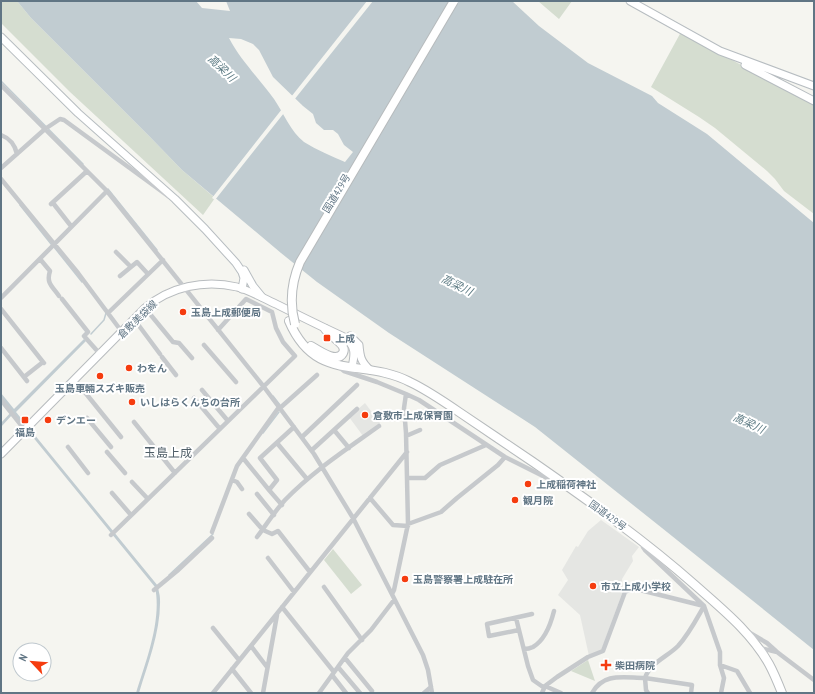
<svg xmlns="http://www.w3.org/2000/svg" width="815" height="694" viewBox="0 0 815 694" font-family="'PT Sans Narrow','Noto Sans JP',sans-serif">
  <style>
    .built { fill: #e5e6e3 }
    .green { fill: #d5ddd0 }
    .water { fill: #c1ccd1; fill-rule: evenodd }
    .pier { fill: #f5f5f0 }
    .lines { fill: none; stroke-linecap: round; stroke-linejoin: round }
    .stream { stroke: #c1ccd1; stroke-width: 1.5 }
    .secondary-casing { stroke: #b7bdc1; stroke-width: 9 }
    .primary-casing { stroke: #b8bcbf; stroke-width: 9 }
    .highway-casing { stroke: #b7bbbd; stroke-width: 10 }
    .street { stroke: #c6c9cc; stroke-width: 4.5 }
    .secondary { stroke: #fff; stroke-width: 7 }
    .primary { stroke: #fff; stroke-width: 7 }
    .highway { stroke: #fff; stroke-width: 8 }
    .highway-bridge-casing { stroke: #b7bbbd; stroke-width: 10; stroke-linecap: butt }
    .highway-bridge { stroke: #fff; stroke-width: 8 }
    .poi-dot { fill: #f53c0f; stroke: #fff; stroke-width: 1.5 }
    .labels { text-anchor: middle; stroke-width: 4; stroke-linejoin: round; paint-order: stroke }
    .street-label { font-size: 10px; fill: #607584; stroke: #fff }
    .poi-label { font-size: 10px; font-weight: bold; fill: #607584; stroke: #fff; text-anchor: start }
    .water-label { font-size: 11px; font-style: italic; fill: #5b7982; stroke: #fff }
    .quarter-label { font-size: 12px; fill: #4f5e68; stroke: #fff }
  </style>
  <rect width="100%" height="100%" fill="#f5f5f0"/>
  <path class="built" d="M365,403L380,423L363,436L349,417Z
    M601,520L639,547L632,556L633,561L622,579L623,591L601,651L589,656L580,615L558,595L568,580L562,570L576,546L578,547L588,531Z"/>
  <path class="green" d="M1,1H17L31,18L150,137L182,170L215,198L203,215L70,92L1,23Z
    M538,1H572L559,19Z
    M681,32L743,66L814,104V214L784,191L775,179L767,171L715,128L699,117L651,87Z
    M333,549L362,585L351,594L324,560Z
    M588,660L595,681L571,671Z"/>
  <path class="water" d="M17,1H196L202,8L230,11L226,1H512L539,26L588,63L652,96L658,103L707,134L814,223V650L662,528L535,427L389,333L317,282L281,253L182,170L150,137L31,18ZM229,38L241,39L253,44L259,50L273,77L303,106L313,114L316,123L324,130H333L338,134L344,145L353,152L345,162C331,156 317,150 304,142C291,132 283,112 274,99C259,78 241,61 229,38Z
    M84,339L86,341L16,412L158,586C158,590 160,594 160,599C161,631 148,663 139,693H136C146,661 162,620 155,587L23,425L12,415L1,427V423L12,411L1,398V393L14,409Z"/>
  <path class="pier" d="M367,1H373L294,100L291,97Z
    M282,109L284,113L215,200L212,198Z"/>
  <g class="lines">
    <path class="stream" d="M1,81L83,164
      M108,189L157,250
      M20,205L51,244
      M54,247L82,282
      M91,334L104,320L106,313
      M273,396L280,405
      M263,433L279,412
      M169,575L213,534"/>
    <defs>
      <path id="secondary" d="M630,1L720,51L814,86
        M1,37L78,113L175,199L205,229L236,263L242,272L244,278L242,289
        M745,65L814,101
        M244,270L253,286L262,297"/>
      <path id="primary" d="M350,336L359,345C360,357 361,362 370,370
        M1,454L145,308C170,287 204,279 237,287C251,291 265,299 278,305C300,316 322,327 344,337C356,346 355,354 352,367"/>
      <path id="highway" d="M289,321C316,384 362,357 410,382C427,390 443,401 459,412C484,429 508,445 533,462C589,501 644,540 695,585C722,609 751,632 769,664C774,673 778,683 782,693
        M311,346C318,350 337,364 343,353C344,351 344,349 343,347C342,343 329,334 325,329"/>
    </defs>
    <use href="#secondary" class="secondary-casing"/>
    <use href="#primary" class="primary-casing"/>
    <use href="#highway" class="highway-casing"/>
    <path class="street" d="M1,85L107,191L264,387L314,454L353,518L423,655L428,670L432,693
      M1,135C9,138 15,145 17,154
      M1,168L45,129L60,119L64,120L168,196
      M1,179L78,273L122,332
      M53,203L71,226
      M51,204L87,171
      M116,252L131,267
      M40,259L50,271C46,283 52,286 59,296
      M120,276L137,262L148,274
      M1,298L107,191
      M62,299L88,332L84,336L100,354
      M145,308L173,342L179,343L192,358
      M1,309L43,362
      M108,313L163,260
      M134,319L160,354
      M204,345L236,382
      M1,348L27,381
      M162,357L176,375
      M339,367L344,371L377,382L406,394L404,408L406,433L408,524L394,590L392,594
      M24,377L43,362L44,363
      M75,380L121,437
      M202,390L228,421
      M406,394L419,400L505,457L547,478L556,480
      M194,398L220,429
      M1,400L25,430
      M280,408L317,375
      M87,418L111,447
      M134,422L175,473
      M334,430L349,448
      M406,436L420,430
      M302,437L357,385
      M277,443L307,479
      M68,447L88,473
      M312,450L357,409
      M107,452L125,473
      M243,458L269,490L277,480L260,458L294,427
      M407,478H425L440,465L486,445
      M232,480L237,482L242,489
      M132,482L148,499
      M269,490L282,505
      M112,493L131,515
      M257,494L274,515
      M370,498L393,525L408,526
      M249,514L263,530L272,534L278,531L310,572
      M408,524L441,512L457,498L498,465L505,457
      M212,532L237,466L279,407
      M111,535L295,356L283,342L276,328L272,312L246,299L218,330
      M257,537C266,525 275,511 285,500C313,471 347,449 379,426
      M643,542V547L645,550L704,606L720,652V665L724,678L721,693
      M268,558L294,592
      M324,587L362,640
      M154,590L177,571L212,538
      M282,607L334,672
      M516,618L528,666L533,680L543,687L545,686L561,693
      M213,628L239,660
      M519,630L489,636L487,624L532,614
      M750,633L767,643L777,652
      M251,646L267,667
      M760,648L777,652L814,680
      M524,649C527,649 531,648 533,647C545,640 551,623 554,611
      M345,658L372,691
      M720,665L737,671L750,693
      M338,667L360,693
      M232,669L251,693
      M332,675L346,693
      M213,693L407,452
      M263,693L277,615
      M319,693L348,653L371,630L394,600
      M424,693L431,687
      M542,693L545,686L557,677L588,657L603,651L625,592L631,589H636L704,606
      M592,693C604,672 624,678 645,678C650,663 667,657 678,646C689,634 696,620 704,606
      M648,693L646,690L645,678L692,685L691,693"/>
    <use href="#secondary" class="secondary"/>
    <use href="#primary" class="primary"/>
    <use href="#highway" class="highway"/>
    <defs>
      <path id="highway-bridge" d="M295,324C289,302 291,283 300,262L454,1"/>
    </defs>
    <use href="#highway-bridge" class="highway-bridge-casing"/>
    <use href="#highway-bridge" class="highway-bridge"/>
  </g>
  <g class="poi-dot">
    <circle cx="183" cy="312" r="4"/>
    <rect x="323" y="334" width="8" height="8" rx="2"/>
    <circle cx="129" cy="368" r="4"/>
    <circle cx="100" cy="376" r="4"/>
    <circle cx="132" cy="402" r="4"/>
    <circle cx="365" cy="415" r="4"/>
    <rect x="21" y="416" width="8" height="8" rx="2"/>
    <circle cx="48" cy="420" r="4"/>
    <circle cx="528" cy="484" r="4"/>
    <circle cx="515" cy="500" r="4"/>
    <circle cx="405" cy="579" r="4"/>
    <circle cx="593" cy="586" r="4"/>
    <path d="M604 659h4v4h4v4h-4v4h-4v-4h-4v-4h4z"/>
  </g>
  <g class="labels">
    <g class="street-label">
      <text transform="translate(336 193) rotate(-59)" y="4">国道429号</text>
      <text transform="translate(137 319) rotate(-44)" y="4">倉敷美袋線</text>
      <text transform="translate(608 515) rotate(36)" y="4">国道429号</text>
    </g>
    <g class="poi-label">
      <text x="191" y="316">玉島上成郵便局</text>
      <text x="335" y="342">上成</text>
      <text x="137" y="372">わをん</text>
      <text x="100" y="392" text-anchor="middle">玉島車輛スズキ販売</text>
      <text x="140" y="406">いしはらくんちの台所</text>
      <text x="373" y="419">倉敷市上成保育園</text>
      <text x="56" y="424">デンエー</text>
      <text x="25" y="436" text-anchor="middle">福島</text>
      <text x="536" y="488">上成稲荷神社</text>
      <text x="523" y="504">観月院</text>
      <text x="413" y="583">玉島警察署上成駐在所</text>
      <text x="601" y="590">市立上成小学校</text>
      <text x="615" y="669">柴田病院</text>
    </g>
    <g class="water-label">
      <text transform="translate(222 68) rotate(44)" y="4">高梁川</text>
      <text transform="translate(457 285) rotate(26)" y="4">高梁川</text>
      <text transform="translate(749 423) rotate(25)" y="4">高梁川</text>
    </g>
    <g class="quarter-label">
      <text x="168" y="457">玉島上成</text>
    </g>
  </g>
  <rect width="815" height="694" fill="none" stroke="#607584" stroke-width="4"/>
  <g transform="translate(32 662) rotate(296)"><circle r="19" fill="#ffffff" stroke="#bfc8ce"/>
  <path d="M0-3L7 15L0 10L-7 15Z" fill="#f53c0f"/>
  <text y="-6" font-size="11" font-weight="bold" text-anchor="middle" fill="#607584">N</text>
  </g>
</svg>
